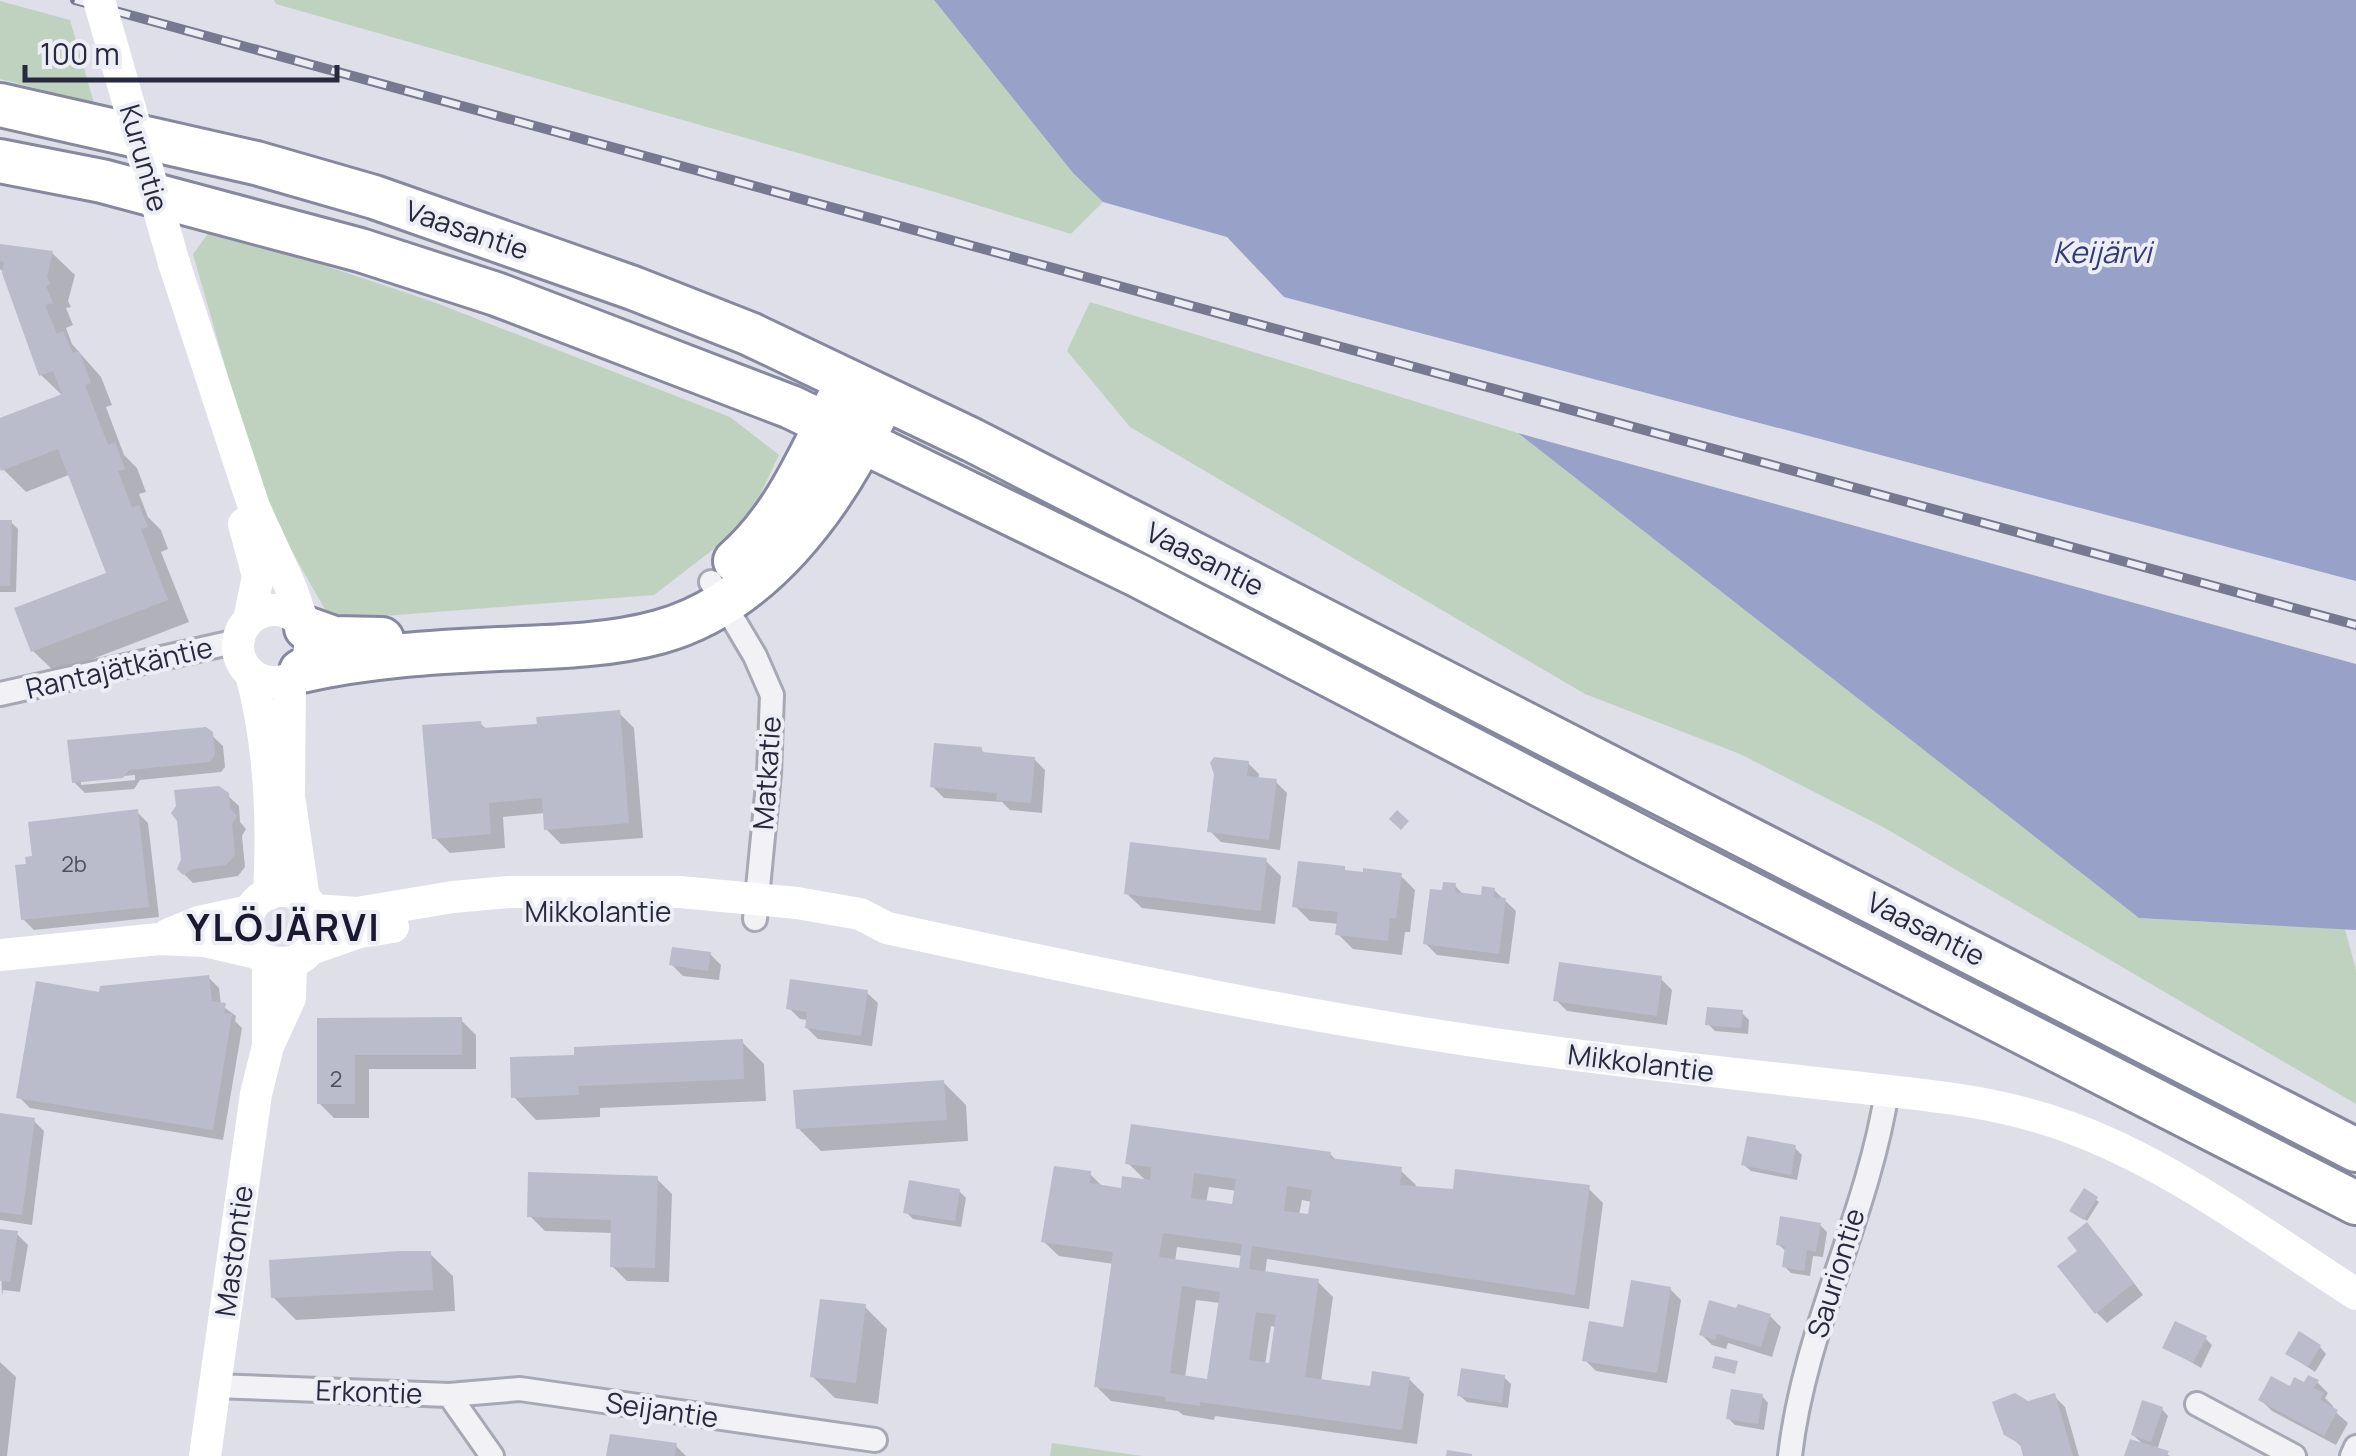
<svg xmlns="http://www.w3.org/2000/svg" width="2356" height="1456" viewBox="0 0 2356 1456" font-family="Manrope,sans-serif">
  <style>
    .green { fill: #bfd2c0 }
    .water { fill: #98a1c8 }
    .shadow { fill: #0003; fill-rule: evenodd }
    .building { fill: #bbbccb; fill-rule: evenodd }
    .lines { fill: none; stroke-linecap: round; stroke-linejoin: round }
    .street-casing { stroke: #a7a8b5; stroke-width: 28 }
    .highway-casing { stroke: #85889e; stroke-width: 48 }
    .street { stroke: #f1f1f6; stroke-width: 22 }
    .secondary { stroke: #fff; stroke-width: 32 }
    .highway { stroke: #fff; stroke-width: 42 }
    .rail-casing { stroke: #777991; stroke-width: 10 }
    .rail { stroke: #edeef5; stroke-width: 6; stroke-dasharray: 19; stroke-linecap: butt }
    .secondary-bridge { stroke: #fff; stroke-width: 32 }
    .labels { text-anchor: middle; stroke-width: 8; stroke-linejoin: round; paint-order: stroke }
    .number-label { font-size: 22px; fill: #4c4e62 }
    .street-label { font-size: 28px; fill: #27293f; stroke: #edeef5 }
    .water-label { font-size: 30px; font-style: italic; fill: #313b73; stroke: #edeef5 }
    .district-label { font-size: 38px; font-weight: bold; letter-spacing: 2.5px; fill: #191a2f; stroke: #edeef5 }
  </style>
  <rect width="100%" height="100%" fill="#dedfe8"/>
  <path class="green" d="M274,0H934L1073,173L1103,202L1071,234L935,192L276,4Z
    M0,1L70,20L94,103L0,79Z
    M212,228L431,301L730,417L779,455L746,524L654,595L331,620L264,502L193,254Z
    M1090,302L1518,433L2139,918L2345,929L2356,970V1104L1883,827L1740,754L1585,694L1130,427L1067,351Z
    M1052,1443L1142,1456H1050Z"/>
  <path class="water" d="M934,0H2356V581L1284,297L1227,237L1103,202L1073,173Z
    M1518,433L2356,664V930L2139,918Z"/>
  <path class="shadow" d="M0,247L52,253L75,275L68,301L71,307L66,308L73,325L66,328L72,344L101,377L112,405L106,407L124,455L137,468L146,492L139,494L148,517L161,530L168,549L161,552L189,622L56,673L33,651L109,574L71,474L26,492L3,469L0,461V420L63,396L41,375L6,274L0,269Z
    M0,522H11L18,529L16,592H0Z
    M619,713L634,728L643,838L561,844L546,829L545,813L503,817L505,848L450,853L435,838L480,723L487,730L539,727Z
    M206,730L223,746L225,767L221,772L140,780L134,789L85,793L74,782L70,742ZM135,775V780L81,785V780Z
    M981,750L987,755L1034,759L1045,770L1042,813L1010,810L1002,802L944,798L933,787Z
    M1248,763L1259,774L1258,780L1276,782L1287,793L1280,850L1221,842L1210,831Z
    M227,795L239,806L240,822L246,829L242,836L245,867L238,876L193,883L182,872Z
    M137,812L148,823L159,917L34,930L23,919L29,866Z
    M1266,861L1281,876L1275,924L1142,908L1126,893Z
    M1344,869L1349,873L1400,875L1415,890L1410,932H1405L1402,955L1353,949L1338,934L1339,924L1310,921L1295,906Z
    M1455,886L1464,895L1483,898L1494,890L1516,911L1509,964L1437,955L1426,944L1444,893Z
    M710,954L721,965L719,980L683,976L672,965Z
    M208,977L219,988L221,1005L236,1016L235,1021L242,1028L223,1140L30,1108L19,1097L101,994Z
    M1661,979L1672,990L1667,1025L1567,1011L1556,1000Z
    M866,992L878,1003L872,1046L818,1039L807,1028L808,1020L800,1019L789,1008Z
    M1742,1013L1749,1020L1748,1034L1715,1031L1708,1024Z
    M319,1020H461L476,1035V1069H369V1118H334L319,1103Z
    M742,1042L764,1064L766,1101L600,1108V1117L536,1120L514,1097L577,1057Z
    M943,1082L966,1105L968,1141L821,1151L798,1128Z
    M0,1116L33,1120L44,1131L32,1225L0,1220Z
    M1795,1148L1802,1155L1797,1180L1751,1171L1744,1165Z
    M1330,1154L1337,1161L1400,1170L1416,1185L1415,1189L1455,1192L1588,1188L1603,1203L1589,1309L1267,1259L1265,1274L1318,1282L1333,1297L1321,1382L1372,1389L1409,1379L1424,1394L1417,1444L1215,1416L1214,1420L1183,1415L1178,1411L1111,1401L1096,1386L1114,1264L1059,1256L1044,1242L1090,1174L1104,1188L1123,1191L1147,1182L1128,1163ZM1209,1187L1237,1191L1234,1206L1206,1203ZM1302,1200L1312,1202L1310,1217L1299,1215ZM1177,1247L1243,1256L1241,1271L1175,1262ZM1196,1300L1220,1303L1210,1381L1185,1378ZM1271,1326L1277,1327L1271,1366L1265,1365Z
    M657,1179L672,1194L669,1282L627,1281L612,1266L613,1233L545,1231L530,1216Z
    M959,1191L966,1198L961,1227L913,1219L906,1212Z
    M2084,1191L2099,1202L2087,1221L2075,1213Z
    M1820,1225L1827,1232L1823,1257L1813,1256L1810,1276L1791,1273L1784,1266L1787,1252L1778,1244Z
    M0,1232L17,1234L28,1245L20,1292L3,1290L2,1296Z
    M2098,1236L2143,1295L2107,1323L2096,1312Z
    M430,1254L453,1276L455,1311L296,1320L273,1297Z
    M1670,1289L1681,1300L1667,1383L1596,1371L1585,1360Z
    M865,1307L887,1329L878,1404L835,1398L812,1376Z
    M1770,1316L1781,1327L1772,1357L1728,1343L1726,1349L1712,1345L1701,1334Z
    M2205,1338L2212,1345L2201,1368L2165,1347Z
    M2320,1347L2326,1354L2315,1372L2288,1354Z
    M0,1362L16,1377L7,1456H0Z
    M1504,1377L1511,1384L1508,1408L1467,1402L1460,1396Z
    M2317,1382L2328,1393L2325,1398L2333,1406L2332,1409L2348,1423L2336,1445L2272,1411L2261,1400Z
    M1762,1396L1768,1403L1764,1430L1735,1425L1728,1418Z
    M2054,1396L2065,1407L2079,1456H2025L2023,1448L2006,1433L2028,1404Z
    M2162,1409L2168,1416L2157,1450L2170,1456H2127L2145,1446L2133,1435Z
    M676,1446L686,1456H609Z"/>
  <path class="building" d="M0,244L53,251L47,277L50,284L46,286L53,303L45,305L57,334L63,331L73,353L79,351L91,383L85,385L108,445L115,442L125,469L118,471L132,508L139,505L148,527L141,529L168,600L31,652L14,608L106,573L58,449L1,471L0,468V418L62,394L53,371L39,376L2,273L4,262L0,261Z
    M0,520H12L10,586H0Z
    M620,710L629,823L544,830L542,798L489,803L491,834L432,839L422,725L481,721L482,728L537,724L536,717Z
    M206,727L213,732L215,755L210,762L129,770L123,778L72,783L67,740Z
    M934,743L982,747V752L1035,757L1031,803L996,800L997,793L930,787Z
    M1214,757L1249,761L1247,776L1277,779L1269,840L1207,832L1214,774L1210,763Z
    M219,786L229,793L230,808L237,816L232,824L235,855L226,865L193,869L183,875L177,869L181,859L177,821L171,813L176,806L174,790Z
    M138,809L149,907L21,920L15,865L26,864L25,857L32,856L28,822Z
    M1397,810L1409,821L1401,830L1389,819Z
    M1130,842L1267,858L1261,911L1124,894Z
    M1298,861L1345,866V870L1363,872V868L1402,873L1396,918H1390L1388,941L1335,935L1338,912L1292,907Z
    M1443,882L1456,883L1455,892L1481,895L1482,886L1495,888L1494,897L1506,898L1499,954L1423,944L1430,889L1442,890Z
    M672,947L711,952L708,971L669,965Z
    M1559,962L1662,976L1657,1016L1553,1001Z
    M209,975L212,1001L226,1003L224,1013L232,1014L213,1130L16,1098L36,981L99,992L100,986Z
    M790,979L868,990L861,1036L805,1028L807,1012L786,1009Z
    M1707,1007L1743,1010L1741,1028L1705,1025Z
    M462,1017V1055H355V1104H317V1018Z
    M743,1039L744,1079L578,1086L579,1095L511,1098L510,1057L574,1055V1047Z
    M944,1080L947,1120L796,1129L793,1090Z
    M0,1113L35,1118L22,1215L0,1212Z
    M1131,1124L1331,1152L1330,1158L1402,1167L1400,1185L1453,1189L1455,1169L1590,1185L1575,1295L1252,1246L1249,1269L1319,1279L1305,1377L1370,1386L1372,1371L1410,1377L1402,1430L1200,1402V1406L1165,1401L1166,1397L1094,1387L1113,1252L1041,1242L1054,1166L1091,1171L1090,1183L1121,1188L1122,1176L1150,1180L1151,1167L1125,1164ZM1194,1173L1236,1179L1232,1204L1191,1198ZM1287,1186L1312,1190L1308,1214L1284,1211ZM1163,1233L1242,1244L1239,1268L1159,1257ZM1182,1286L1220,1292L1207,1379L1170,1373ZM1256,1312L1276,1315L1269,1363L1249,1360Z
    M1747,1136L1796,1145L1791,1175L1741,1165Z
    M528,1172L658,1176L655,1268L610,1267L611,1220L527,1217Z
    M909,1180L960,1189L955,1221L903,1213Z
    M2084,1188L2098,1197L2084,1220L2069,1211Z
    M1780,1216L1821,1223L1816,1252L1807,1250L1804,1271L1782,1267L1785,1246L1776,1245Z
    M2087,1222L2134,1283L2095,1314L2057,1266L2077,1251L2067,1238Z
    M0,1229L18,1231L10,1282L0,1281Z
    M399,1251H431L433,1290L271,1298L269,1260Z
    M1631,1280L1671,1287L1657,1373L1582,1361L1589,1321L1623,1327Z
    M820,1299L866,1304L856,1383L810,1377Z
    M1709,1300L1736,1308L1738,1304L1771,1314L1761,1347L1717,1334L1715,1340L1699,1335Z
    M2175,1321L2207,1336L2193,1363L2162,1348Z
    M2299,1331L2321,1345L2308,1367L2285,1354Z
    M1715,1356L1738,1361L1735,1374L1712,1368Z
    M1461,1368L1505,1375L1502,1403L1457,1396Z
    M2308,1375L2319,1380L2314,1388L2324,1393L2320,1400L2338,1410L2324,1436L2258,1400L2271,1376L2290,1386L2294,1377L2304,1382Z
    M1731,1389L1763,1394L1758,1424L1726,1419Z
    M2015,1393L2028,1401L2055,1393L2073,1456H2023L2020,1444L2004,1435L1992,1402Z
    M2142,1400L2163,1407L2151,1442L2131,1435Z
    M610,1434L677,1443L675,1456H606Z
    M2130,1439L2169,1451L2167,1456H2124Z
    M1447,1450L1472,1454V1456H1446Z"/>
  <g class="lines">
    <defs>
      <path id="street" d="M711,582L755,656L772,695L769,774L755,919
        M0,694L238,641
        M214,1386L449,1395L492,1456
        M449,1395L520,1389L875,1440
        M2197,1404L2294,1456
        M1790,1456C1804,1330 1868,1215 1887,1091
        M2352,1456L2356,1447"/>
      <path id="highway" d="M0,105L256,163L374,197L633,288L750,334L972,440L2356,1150
        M0,161L102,181L360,250L496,294L791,407L1139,576L1646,840L2356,1203
        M735,561C784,518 810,456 839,398
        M306,628L334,638L382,639
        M301,671C366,656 433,652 499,649C552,647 608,646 659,632C761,604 832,506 875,416"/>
    </defs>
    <use href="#street" class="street-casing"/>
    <use href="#highway" class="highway-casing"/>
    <use href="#street" class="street"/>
    <path class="secondary" d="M174,263L254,507L291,588L303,623
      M244,524L258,576L249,620
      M238 646a36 36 0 1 1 72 0a36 36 0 1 1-72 0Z
      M251,674C270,744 273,821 269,894
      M290,679L289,796L304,899
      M246 927a36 36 0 1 1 72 0a36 36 0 1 1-72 0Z
      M314,910L357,913L453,897L509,892H680L797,903L860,914L887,928C1108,976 1329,1023 1553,1052C1650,1065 1747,1075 1844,1086C1918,1094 1993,1100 2063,1125C2167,1161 2264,1235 2356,1294
      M169,934L199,922L250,911
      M311,949L360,932L393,927
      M0,955L159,939L204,941L256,953
      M268,961V1041
      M205,1456L256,1094L268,1046L290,998L291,962"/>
    <use href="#highway" class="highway"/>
    <defs>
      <path id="rail" d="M75,0L2356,625"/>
    </defs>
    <use href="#rail" class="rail-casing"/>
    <use href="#rail" class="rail"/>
    <path class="secondary-bridge" d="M99,0L174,263"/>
  </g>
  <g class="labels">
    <g class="number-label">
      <text x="74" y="872">2b</text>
      <text x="336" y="1087">2</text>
    </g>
    <g class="street-label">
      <text transform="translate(144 158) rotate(74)" y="10">Kuruntie</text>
      <text transform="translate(467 230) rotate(19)" y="10">Vaasantie</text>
      <text transform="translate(1205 559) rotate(27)" y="10">Vaasantie</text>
      <text transform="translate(119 668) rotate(-13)" y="10">Rantajätkäntie</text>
      <text transform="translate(767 773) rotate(-86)" y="10">Matkatie</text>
      <text x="598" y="922">Mikkolantie</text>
      <text transform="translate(1926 929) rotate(27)" y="10">Vaasantie</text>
      <text transform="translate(1641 1063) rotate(7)" y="10">Mikkolantie</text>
      <text transform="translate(234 1251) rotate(-82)" y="10">Mastontie</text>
      <text transform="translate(1836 1273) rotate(-73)" y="10">Sauriontie</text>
      <text transform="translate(369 1392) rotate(2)" y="10">Erkontie</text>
      <text transform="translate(662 1410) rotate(8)" y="10">Seijantie</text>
    </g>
    <g class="water-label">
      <text x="2102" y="263">Keijärvi</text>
    </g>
    <g class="district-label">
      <text x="284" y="941">YLÖJÄRVI</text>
    </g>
  </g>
  <path d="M25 65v15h312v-15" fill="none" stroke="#27293f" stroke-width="5"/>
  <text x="40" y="65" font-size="30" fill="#27293f" stroke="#edeef5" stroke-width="8" paint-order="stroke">100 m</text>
</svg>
